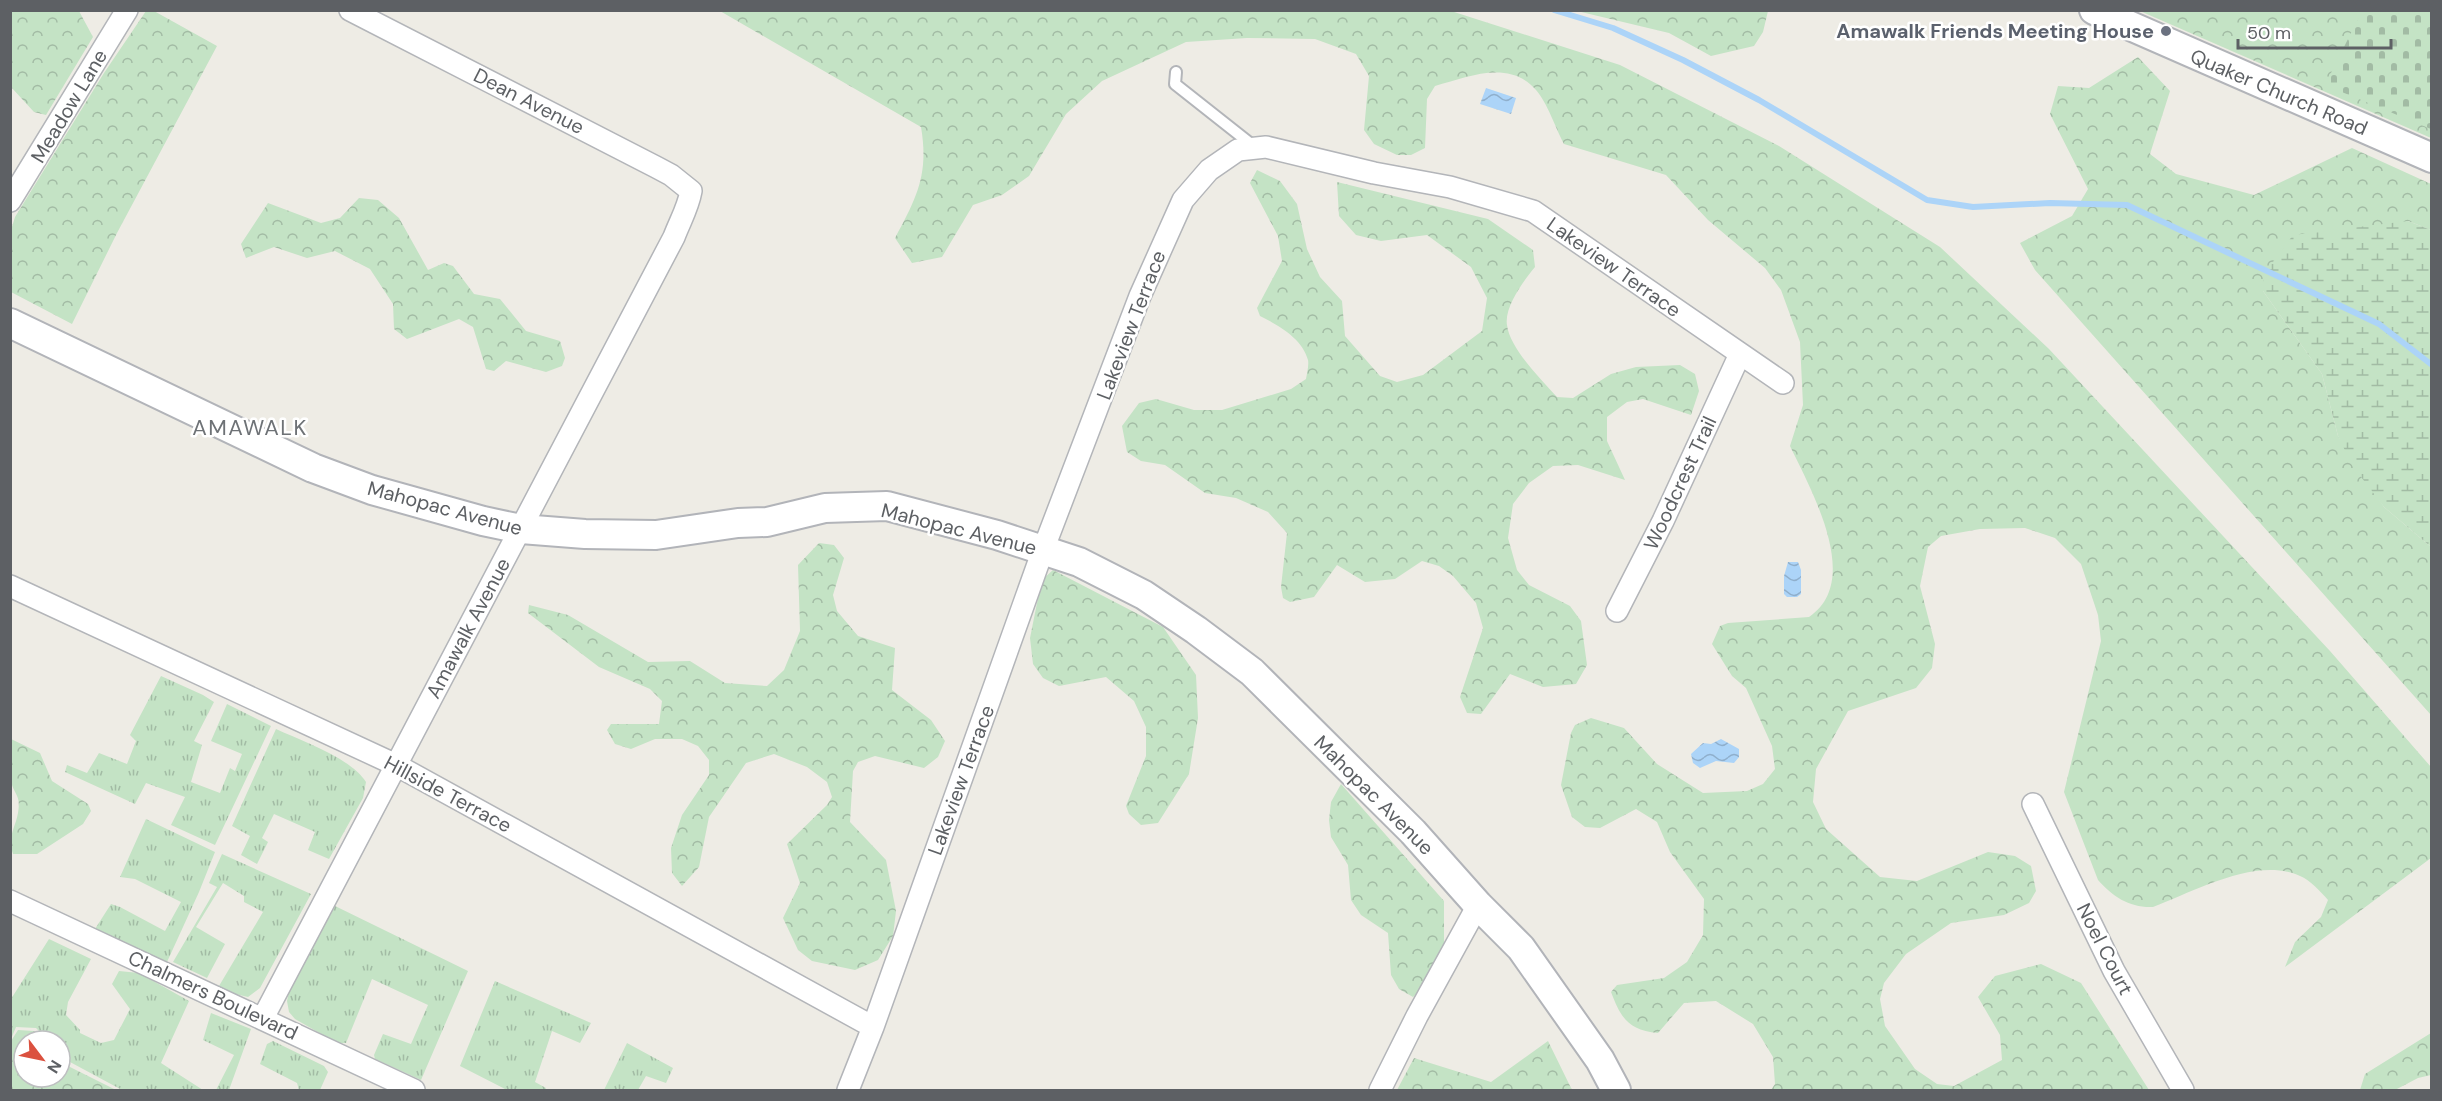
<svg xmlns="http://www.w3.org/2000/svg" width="2442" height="1101" viewBox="0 0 2442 1101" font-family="'DM Sans',sans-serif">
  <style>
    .grass { fill: url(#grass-tufts) }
    .forest { fill: url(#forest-crowns) }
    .wetland { fill: url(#wetland-marsh) }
    .cemetery { fill: url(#cemetery-stones) }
    .water { fill: url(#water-waves) }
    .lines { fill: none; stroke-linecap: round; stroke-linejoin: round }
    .stream { stroke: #acd4f8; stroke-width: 6 }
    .lane-casing { stroke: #b3b5b9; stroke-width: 14 }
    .street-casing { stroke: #b3b5b9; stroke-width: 24 }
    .secondary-casing { stroke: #b2b4b9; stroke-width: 32 }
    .lane { stroke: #fff; stroke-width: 10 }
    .street { stroke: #fff; stroke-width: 21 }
    .secondary { stroke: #fff; stroke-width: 28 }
    .worship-dot { fill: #6b7280; stroke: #fff; stroke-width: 2 }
    .labels { text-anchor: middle; stroke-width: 5; stroke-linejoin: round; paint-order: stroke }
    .worship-label { font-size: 20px; font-weight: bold; fill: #5b616d; stroke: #fff; text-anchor: end }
    .street-label { font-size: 20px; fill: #5d6064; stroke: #fff }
    .quarter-label { font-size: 22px; letter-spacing: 1.5px; fill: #6e7276; stroke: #fff }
  </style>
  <defs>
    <pattern id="grass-tufts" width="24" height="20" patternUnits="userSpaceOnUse" patternTransform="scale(1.5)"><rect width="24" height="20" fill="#c4e3c5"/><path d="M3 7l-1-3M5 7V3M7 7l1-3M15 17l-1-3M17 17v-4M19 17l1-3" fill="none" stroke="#a2bba4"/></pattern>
    <pattern id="forest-crowns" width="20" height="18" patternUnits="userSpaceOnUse" patternTransform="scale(1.5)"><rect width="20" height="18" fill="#c4e3c5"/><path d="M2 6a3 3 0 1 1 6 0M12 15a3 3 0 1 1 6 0" fill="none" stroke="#a2bba4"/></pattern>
    <pattern id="wetland-marsh" width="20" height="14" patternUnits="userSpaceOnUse" patternTransform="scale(1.5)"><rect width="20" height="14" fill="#c4e3c5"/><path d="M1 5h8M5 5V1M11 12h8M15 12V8" fill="none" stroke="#a2bba4"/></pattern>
    <pattern id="cemetery-stones" width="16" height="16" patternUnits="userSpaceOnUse" patternTransform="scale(1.5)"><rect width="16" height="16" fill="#c4e3c5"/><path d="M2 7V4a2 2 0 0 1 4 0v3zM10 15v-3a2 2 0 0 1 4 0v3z" fill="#a2bba4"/></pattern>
    <pattern id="water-waves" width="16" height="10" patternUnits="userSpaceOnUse" patternTransform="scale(1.5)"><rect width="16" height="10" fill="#acd4f8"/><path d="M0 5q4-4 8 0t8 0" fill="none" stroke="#8fafcc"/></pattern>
  </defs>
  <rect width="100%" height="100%" fill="#eeece5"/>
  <path class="grass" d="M161,676L203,695L214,702L194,741L202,745L191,782L220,793L230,768L235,771L242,754L211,741L227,704L271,726L215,845L171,825L185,797L146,783L135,804L65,772L67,765L87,773L99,753L127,764L136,741L130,735Z
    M276,729C302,741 351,758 366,782L363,798L329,859L308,850L315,832L274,814L262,838L268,842L257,864L241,855L250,836L232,826Z
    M146,819L215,852L199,892L167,962L95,929L111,904L120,907L165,931L181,902L135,879L120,877Z
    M222,854L311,894L260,988L248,997L231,993L219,986L263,912L244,902V896L223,883L196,927L225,944L207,978L173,962L217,887L209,883Z
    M333,905L468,971L421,1080L375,1059L374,1055L383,1034L411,1044L428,1005L372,979L346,1043H337L295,1019L289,1012L287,1001L290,987Z
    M49,939L91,959L68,1002L66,1015L80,1030V1033L101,1043L114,1040L130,1009L112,984L119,971L139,973L189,1001L161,1063L203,1090H122L70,1062L60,1052V1041H49L36,1028L16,1027L11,1039V999Z
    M495,981L591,1023L580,1043L552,1031L535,1082L546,1088L545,1090H507L460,1066Z
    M211,1013L251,1029L229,1090H216L234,1055L203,1040Z
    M273,1041L324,1066L328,1072L320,1090H299L297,1083L260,1064L267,1044Z
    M627,1043L673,1068L666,1083L646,1076L638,1090H604Z"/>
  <path class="forest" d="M79,11L93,37L46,115L34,112L11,87V11Z
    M146,11H154L217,46L117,233L72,324L11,292V230L15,217L104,73Z
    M720,11H1451L1620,65L1779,146L1940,247L2049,349L2330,651L2431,767V858L2285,967L2295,942L2321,917L2328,900C2321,892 2310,880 2300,876C2257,856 2195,891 2153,907C2130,908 2113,897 2098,880L2064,792L2101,641L2098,615L2081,564L2055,538L2025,528L1980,529L1941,536L1928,547L1920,586L1935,644L1932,668L1916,688L1848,711L1816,769L1813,802L1826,829L1880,877L1917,881L1988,852L2015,856L2031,866L2036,891L2029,903L2004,915L1951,923L1906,954L1884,983L1880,999L1885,1026L1915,1069L1937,1084L1954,1086L2002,1060L2000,1035L1978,997L1995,976L2041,964L2081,983L2149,1090H1771L1775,1084L1773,1057L1753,1024L1716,1001L1684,1003L1658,1033C1628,1030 1621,1018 1611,992L1617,985L1664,978L1687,962L1703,935L1704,899L1670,852L1657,822L1636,809L1600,828L1585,827L1572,817L1561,785L1571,733L1575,725L1591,718L1624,728L1657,764L1703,793L1747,791L1763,784L1775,769L1772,746L1746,688L1732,676L1712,644L1720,626L1728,623L1809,617C1863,581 1811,490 1790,446L1803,405L1800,342L1781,290L1765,268L1708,220L1666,175L1564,144C1556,129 1547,102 1536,90C1509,59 1468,77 1435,86L1427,99L1425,148L1411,155H1397L1374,144L1364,130L1369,76L1356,54L1315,39L1247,38L1186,42L1102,81L1066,114L1029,176L1002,195L973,205L942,257L912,263L895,238C917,197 929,174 921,127Z
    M1577,11H1768L1763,32L1754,46L1711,56L1669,33Z
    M2140,11H2396L2431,79V138Z
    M2138,57L2170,91L2150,154L2176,174L2254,195L2352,148L2431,184V230L2408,221L2263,291L2322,374L2338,436L2384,507L2431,547V715L2035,270L2020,243L2072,216L2088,189L2050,114L2058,86L2089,88Z
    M1257,170L1280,181L1297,204L1307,249L1320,277L1342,301L1345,336L1380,376L1397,382L1423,375L1482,331L1487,298L1471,267L1427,235L1381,241L1356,235L1339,216L1337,182L1488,219L1533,250L1535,267C1524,280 1504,307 1507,325C1510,349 1541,379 1557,397L1573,398L1611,374L1636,367L1680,365L1695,374L1699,391L1691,415L1643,399L1627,402L1607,417V441L1625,480L1578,465L1553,466L1529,483L1513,504L1508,538L1517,570L1529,585L1570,606L1581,621L1587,665L1576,684L1543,687L1510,674L1481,714L1467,713L1460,697L1483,628L1476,603L1453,576L1439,566L1422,561L1395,579L1365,582L1337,565L1314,597L1290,602L1283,598L1281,587L1287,533L1268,512L1236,498L1205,493L1165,465L1141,461L1127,452L1122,426L1139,403L1156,399L1194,410H1222L1291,389L1306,379C1307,373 1309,365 1308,360C1302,338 1278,325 1260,316L1257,308L1282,261L1278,236L1250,183Z
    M359,198L378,200L399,218L428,270L444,263L453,266L474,294L500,299L526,331L560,341L565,358L562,366L546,372L506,361L494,371L486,369L473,327L459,319L407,339L394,329L393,304L370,269L335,251L307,258L274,247L246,258L241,244L268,203L321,223L340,218Z
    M819,543L834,545L844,558L833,595L837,611L858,636L895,648L892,690L931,720L945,741L938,757L924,768L875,756L858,762L853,771L850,822L886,860L896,911L893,936L878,960L855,970L812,961L798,950L783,918L800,883L787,844L827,805L832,797L827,782L807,767L774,754L746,763L709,817L699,867L682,886L672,873L671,848L682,815L709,775V760L698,746L682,739H655L631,749L615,744L607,730L611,724H659L662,701L650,689L599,667L528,613L529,605L568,615L648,662L690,661L725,683L767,686L784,670L800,631L798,565Z
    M1053,570L1163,627L1196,675L1198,718L1189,774L1158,823L1141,825L1129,814L1126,806L1146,756V727L1134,701L1106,677L1059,686L1043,678L1033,664L1030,638L1037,603L1043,579Z
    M11,739L40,753L52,781L88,804L91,811L83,824L37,854H13C7,837 15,829 18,813C21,795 15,796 11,782C7,770 10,752 11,739Z
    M1341,784L1444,901V949L1425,986L1413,997L1399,989L1391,975L1388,933L1361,915L1351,900L1348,865L1331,837L1329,820L1331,802Z
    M18,1030L34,1031L44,1041H24V1077H60V1058L68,1066L116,1090H11V1041Z
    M2431,1033V1075L2418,1078L2395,1090H2360L2365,1074Z
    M1548,1041L1572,1090H1397L1414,1058L1491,1082Z"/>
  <path class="wetland" d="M2408,221L2431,230V547L2384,507L2352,465L2338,436L2322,374L2263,291L2264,274L2293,235Z"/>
  <path class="cemetery" d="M2362,11H2431V129L2325,85Z"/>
  <path class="water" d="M1486,88L1516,98L1511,114L1480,104Z
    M1788,562H1798L1801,570V594L1797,597H1787L1784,594V576Z
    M1721,739L1739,749V757L1734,763L1716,761L1700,768L1693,763L1691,754L1703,743L1711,744Z"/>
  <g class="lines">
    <path class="stream" d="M1554,10L1613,28L1683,60L1759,100L1927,200L1973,207L2050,203L2127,205L2379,324L2432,365"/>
    <defs>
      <path id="lane" d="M1176,72L1175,84L1256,148"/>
      <path id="street" d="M10,201L127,10
        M10,586L396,765L873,1027
        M1617,611L1663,521L1740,354
        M2033,804L2114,971L2183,1090
        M10,901L414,1090
        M263,1018L674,237C680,221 688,208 691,191L671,175L656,167L350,10
        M848,1090L873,1027L1043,550L1140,296L1183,200L1209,170L1238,150L1266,147L1374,173L1450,187L1533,211L1783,383
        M1380,1090L1417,1016L1478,905"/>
      <path id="secondary" d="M2094,10L2432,158
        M10,323L313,468L372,490L483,521L521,529L585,534L656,535L738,523L767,522L825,508L887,506L997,535L1079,562L1144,595L1196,630L1252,672L1413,832L1478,905L1521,948L1600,1060L1616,1090"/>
    </defs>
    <use href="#lane" class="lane-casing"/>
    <use href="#street" class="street-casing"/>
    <use href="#secondary" class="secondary-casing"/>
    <use href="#lane" class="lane"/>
    <use href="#street" class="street"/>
    <use href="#secondary" class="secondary"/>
  </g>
  <circle class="worship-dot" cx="2166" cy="31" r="6"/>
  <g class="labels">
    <g class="worship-label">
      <text x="2154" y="38">Amawalk Friends Meeting House</text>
    </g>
    <g class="street-label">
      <text transform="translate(2279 92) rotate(23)" y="7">Quaker Church Road</text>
      <text transform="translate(529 101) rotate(27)" y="7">Dean Avenue</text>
      <text transform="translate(69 106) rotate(-59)" y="7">Meadow Lane</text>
      <text transform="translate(1614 267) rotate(35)" y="7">Lakeview Terrace</text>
      <text transform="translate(1131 325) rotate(-69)" y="7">Lakeview Terrace</text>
      <text transform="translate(1680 483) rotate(-65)" y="7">Woodcrest Trail</text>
      <text transform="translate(445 508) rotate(15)" y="7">Mahopac Avenue</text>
      <text transform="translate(959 529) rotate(14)" y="7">Mahopac Avenue</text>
      <text transform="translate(468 628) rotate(-62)" y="7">Amawalk Avenue</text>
      <text transform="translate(961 780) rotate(-70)" y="7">Lakeview Terrace</text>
      <text transform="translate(448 794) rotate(28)" y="7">Hillside Terrace</text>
      <text transform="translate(1374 795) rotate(45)" y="7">Mahopac Avenue</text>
      <text transform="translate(2105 949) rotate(63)" y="7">Noel Court</text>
      <text transform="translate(213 995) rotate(25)" y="7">Chalmers Boulevard</text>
    </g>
    <g class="quarter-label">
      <text x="250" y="435">AMAWALK</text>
    </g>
  </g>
  <rect width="2442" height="1101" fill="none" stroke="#5d6064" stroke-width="24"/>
  <g transform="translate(42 1059) rotate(122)"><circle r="28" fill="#ffffff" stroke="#bebfc1" stroke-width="1.5"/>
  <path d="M0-4.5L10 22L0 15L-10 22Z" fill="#db513f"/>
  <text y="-9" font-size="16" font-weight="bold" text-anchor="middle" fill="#5d6064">N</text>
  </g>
  <path d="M2238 39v9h153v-9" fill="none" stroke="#5d6064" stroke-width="3"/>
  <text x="2247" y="39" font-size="18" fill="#5d6064" stroke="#ffffff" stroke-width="4.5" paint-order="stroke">50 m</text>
</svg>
